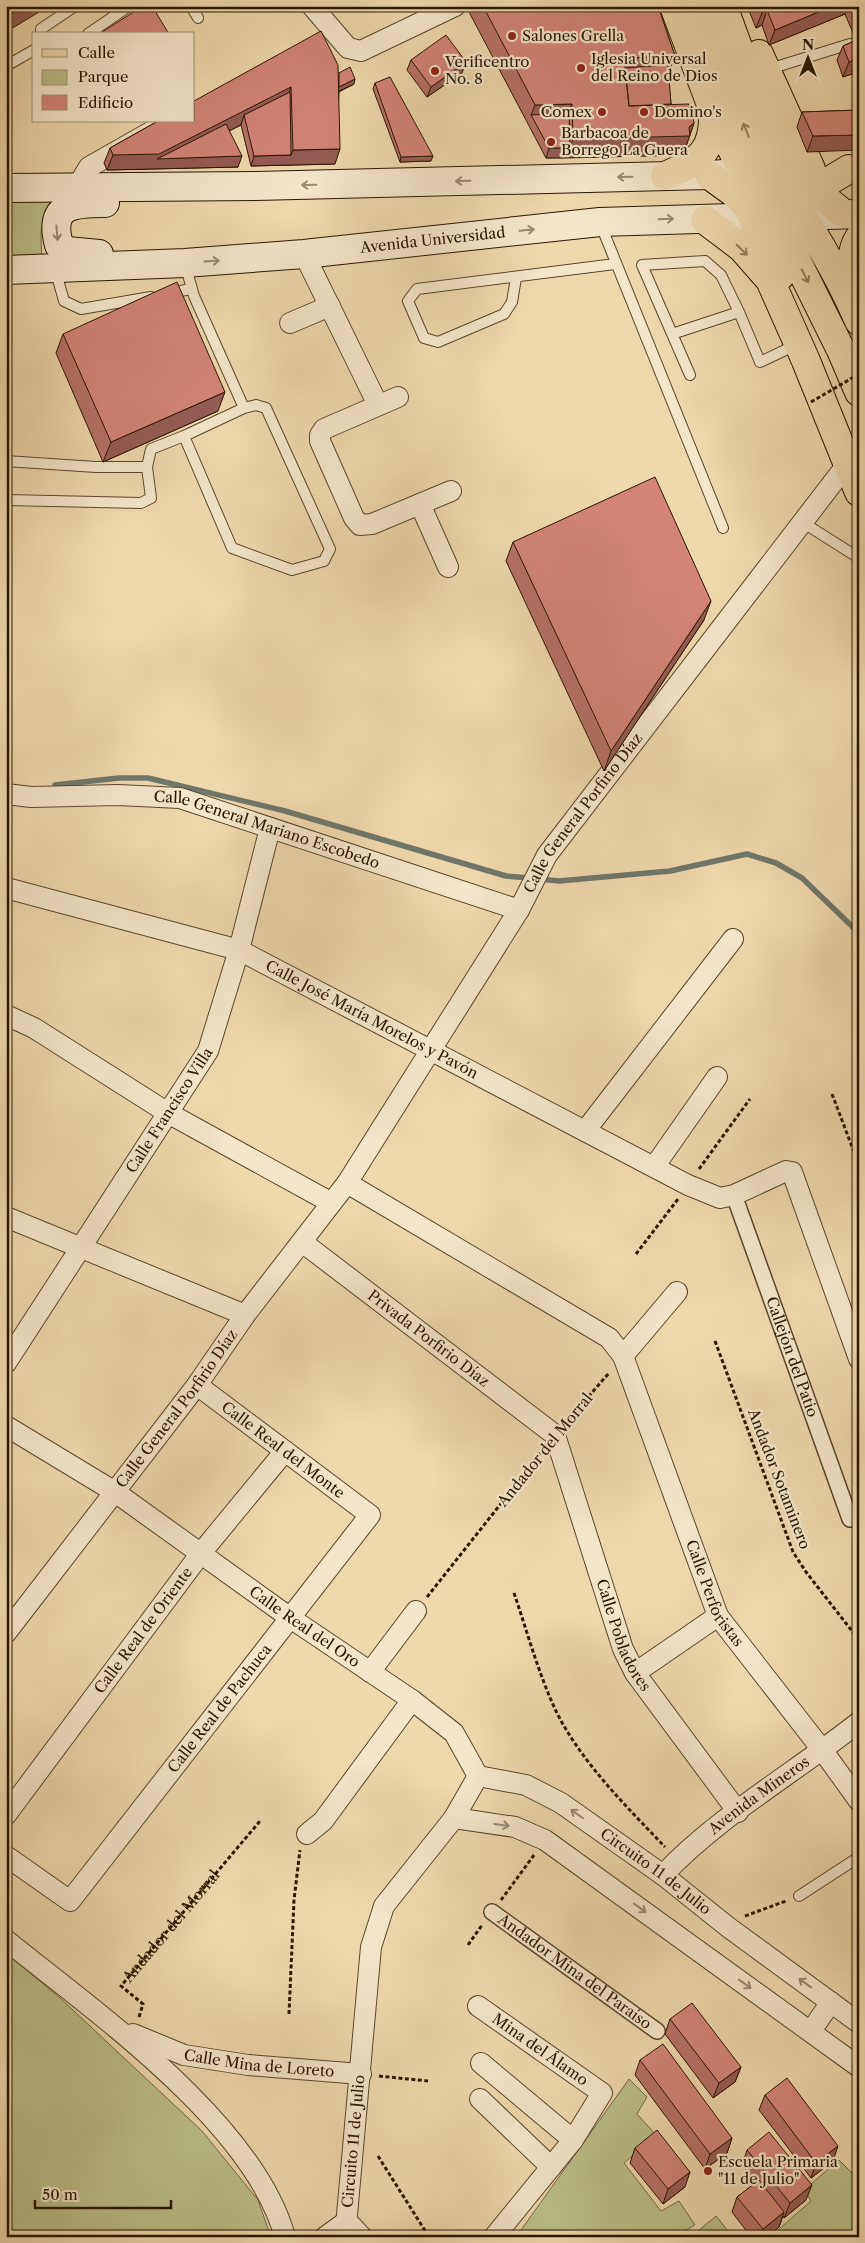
<svg xmlns="http://www.w3.org/2000/svg" width="865" height="2243" viewBox="0 0 865 2243" font-family="'Libre Caslon Text',serif">
  <style>
    .green { fill: #babf8a; stroke: #726a45 }
    .lines { fill: none; stroke-linecap: round; stroke-linejoin: round }
    .stream { stroke: #6e7869; stroke-width: 5.5 }
    .service-casing { stroke: #5c462b; stroke-width: 12 }
    .pedestrian-casing { stroke: #5c462b; stroke-width: 18 }
    .minor-casing { stroke: #5c462b; stroke-width: 22 }
    .secondary-casing { stroke: #2a1600; stroke-width: 30 }
    .primary-casing { stroke: #2a1600; stroke-width: 30 }
    .path { stroke: #2a1600; stroke-width: 3; stroke-dasharray: 4 2.5; stroke-linecap: butt }
    .service { stroke: #f5e6ca; stroke-width: 10 }
    .pedestrian { stroke: #f5e6ca; stroke-width: 15 }
    .minor { stroke: #f5e6ca; stroke-width: 20 }
    .secondary { stroke: #f5e6ca; stroke-width: 28 }
    .primary { stroke: #f0d8ad; stroke-width: 28 }
    .path-bridge { stroke: #2a1600; stroke-width: 3; stroke-dasharray: 4 2.5; stroke-linecap: butt }
    .wall { fill: #b57266; stroke: #2a1600 }
    .shaded-wall { fill: #945c53; stroke: #2a1600 }
    .building { fill: #d38477; stroke: #2a1600 }
    .oneway { stroke: #97815f }
    .oneway2 { stroke: #9a886f }
    .poi-dot { fill: #8f2418; stroke: #f5e6ca; stroke-width: 2 }
    .labels { text-anchor: middle; stroke-width: 4.5; stroke-linejoin: round; paint-order: stroke }
    .poi-label { font-size: 15px; fill: #2a1600; stroke: #f5e6ca; text-anchor: start }
    .street-label { font-size: 15px; fill: #2a1600; stroke: #f5e6ca }
  </style>
  <rect width="100%" height="100%" fill="#f0d8ad"/>
  <filter id="stains"><feTurbulence type="fractalNoise" baseFrequency=".004" numOctaves="4"/><feColorMatrix values="0 0 0 0 .2 0 0 0 0 .09 0 0 0 0 .02 0 0 0 .5 -.17"/></filter>
  <radialGradient id="worn" r=".72"><stop offset=".6" stop-color="#630" stop-opacity="0"/><stop offset="1" stop-color="#630" stop-opacity=".3"/></radialGradient>
  <path class="green" d="M53,200C38,219 41,236 42,260L6,261V201Z
    M6,1953L59,1997L202,2131L258,2200L271,2237H6Z
    M629,2079L647,2097L637,2114L656,2135L624,2163L661,2211L679,2201L695,2225L674,2237H516Z
    M839,2160L859,2180V2237H770L811,2201L804,2190Z
    M716,2216L733,2237H691Z"/>
  <g class="lines">
    <path class="stream" d="M55,785L119,778H148L285,811L506,876L530,878
      M539,879L559,881L670,871L747,854L776,863L802,878L859,933"/>
    <defs>
      <path id="service" d="M191,6L198,18
        M41,34V29L75,6
        M88,34L129,6
        M6,66L34,50
        M766,70L850,44
        M600,223L723,528
        M185,264L194,296L244,408
        M55,269L64,301L81,309L151,297
        M516,278L512,302L504,314L438,342L424,338L408,301L417,289L615,264
        M168,293L192,289
        M672,334L739,312L760,362L798,344
        M690,375L642,265L705,261L721,275L739,312
        M6,461L96,467H147
        M6,500L141,503L151,498L147,467L151,449L184,436L244,408L256,405L266,408L330,549L324,561L292,570L232,548L184,436
        M802,522L859,558
        M799,1896L859,1857"/>
      <g id="pedestrian">
        <path id="s2" d="M734,1195L850,1519"/>
        <path id="s3" d="M492,1912L657,2031"/>
      </g>
      <g id="minor">
        <path d="M312,6L348,48L361,51L455,6"/>
        <path d="M77,187L89,167L170,121"/>
        <path d="M304,254L378,405"/>
        <path d="M290,323L330,306"/>
        <path d="M398,397L324,429L320,435V441L354,518L360,525L372,524L451,491"/>
        <path d="M420,504L448,567"/>
        <path id="s4" d="M6,794L31,797L118,795L180,798L519,910"/>
        <path id="s5" d="M6,888L239,950L688,1185L720,1198L734,1195L786,1171L792,1172L859,1359"/>
        <path d="M6,1015L34,1028L168,1113L330,1202"/>
        <path d="M585,1131L733,939"/>
        <path d="M654,1167L717,1077"/>
        <path id="s6" d="M347,1183L609,1338L623,1356L718,1616L823,1751L859,1801"/>
        <path d="M6,1217L245,1315"/>
        <path id="s7" d="M302,1242L555,1435L623,1649L635,1673L738,1812"/>
        <path d="M623,1356L677,1292"/>
        <path id="s8" d="M6,1363L208,1051L239,950L270,828"/>
        <path id="s9" d="M6,1426L115,1492L289,1617L412,1700L454,1733L478,1776"/>
        <path id="s10" d="M6,1633L197,1385L245,1315L347,1183L519,910L547,855L848,463"/>
        <path d="M370,1672L416,1611"/>
        <path d="M635,1673L718,1616"/>
        <path id="s11" d="M478,1776L526,1785L561,1803L663,1875L728,1927L859,2023"/>
        <path id="s12" d="M6,1815L201,1553L285,1451"/>
        <path d="M454,1818L515,1827L545,1840L859,2067"/>
        <path d="M307,1834L323,1821L412,1700"/>
        <path id="s13" d="M6,1856L70,1901L370,1515L197,1385"/>
        <path id="s14" d="M663,1875C716,1818 797,1771 859,1722"/>
        <path d="M6,1940C95,2012 254,2123 285,2237"/>
        <path id="s15" d="M478,2006L602,2093L573,2140L494,2237"/>
        <path d="M811,2031L831,2002"/>
        <path id="s16" d="M128,2035L133,2034L184,2055L248,2065L361,2074"/>
        <path d="M481,2063L573,2140"/>
        <path d="M480,2099L551,2167"/>
        <path d="M325,2237L347,2221L362,2237"/>
        <path id="s17" d="M345,2237L371,1947L384,1906L454,1818L478,1776"/>
      </g>
      <g id="secondary">
        <path d="M6,188L256,186L709,175L769,171"/>
        <path d="M99,254L67,251L59,245C48,204 73,203 105,203"/>
        <path id="s18" d="M6,270L185,263L304,254L600,222L859,214"/>
      </g>
      <path id="primary" d="M674,6L713,110L737,160L749,172L775,217L841,350L859,392
        M695,6L757,155C794,196 837,270 859,321
        M723,6L749,77L784,159L803,181L844,214
        M759,54L811,169
        M709,175L734,193L744,203L754,218L755,229L780,276
        M665,176C700,161 715,151 713,110
        M801,198L849,169
        M705,220L742,248L770,280L806,361L859,492
        M856,303C854,282 847,256 859,238"/>
    </defs>
    <use href="#service" class="service-casing"/>
    <use href="#pedestrian" class="pedestrian-casing"/>
    <use href="#minor" class="minor-casing"/>
    <use href="#secondary" class="secondary-casing"/>
    <use href="#primary" class="primary-casing"/>
    <g class="path">
      <path d="M832,1094L859,1165"/>
      <path d="M699,1169L750,1099"/>
      <path d="M636,1254L678,1199"/>
      <path d="M715,1341L793,1552L806,1572L859,1640"/>
      <path d="M567,1421L609,1373"/>
      <path d="M514,1593C527,1631 538,1672 555,1709C580,1761 625,1805 665,1847"/>
      <path d="M427,1597L541,1453"/>
      <path d="M501,1900L534,1855"/>
      <path d="M745,1916L786,1901"/>
      <path d="M468,1945L482,1925"/>
      <path d="M289,2014L294,1900L300,1850"/>
      <path id="s1" d="M139,2017L143,2004L121,1986L260,1821"/>
      <path d="M379,2076L428,2081"/>
      <path d="M378,2156L429,2237"/>
    </g>
    <use href="#service" class="service"/>
    <use href="#pedestrian" class="pedestrian"/>
    <use href="#minor" class="minor"/>
    <use href="#secondary" class="secondary"/>
    <use href="#primary" class="primary"/>
    <path class="path-bridge" d="M811,402L859,374"/>
  </g>
  <path class="wall" d="M471,6H658L675,56L668,73L671,104L689,112L694,123L683,155L546,158L469,12Z
    M747,6H859V90L852,74L843,77L837,60L843,46L856,40L845,14L769,45L762,25L756,28Z
    M411,60L466,62L462,73L427,97L407,70Z
    M339,73L354,84L339,92L335,164L251,166L241,125L229,131L238,167L107,170L104,163L110,148L194,101Z
    M375,83L431,161L400,162L373,89Z
    M859,110L807,152L797,127L802,112Z
    M63,334L218,411L103,462L56,353Z
    M513,542L704,620L604,771L506,561Z
    M670,2019L741,2067L735,2082L713,2098L665,2034Z
    M640,2060L732,2138L727,2153L705,2169L635,2075Z
    M765,2095L833,2161L811,2178L759,2110Z
    M635,2148L685,2187L663,2204L630,2163Z
    M747,2150L806,2200L784,2218L783,2216L779,2227L766,2237H751L732,2212L737,2197L756,2183L742,2165Z"/>
  <path class="shaded-wall" d="M24,6H49L6,32V17Z
    M833,6H848L845,14L769,45L775,30Z
    M767,10L762,25L756,28L762,13Z
    M675,56L667,76L621,78L624,58Z
    M858,59L852,74L843,77L849,62Z
    M466,62L462,73L427,97L431,87Z
    M355,79L354,84L333,94L335,89Z
    M291,87L286,102L244,115L241,125L174,158L242,156L238,167L107,170L113,155Z
    M572,104L565,123L531,115L535,105Z
    M694,123L683,155L566,158L573,139L689,127Z
    M859,135V150L807,152L813,136Z
    M549,148H570L566,158H546Z
    M340,149L335,164L251,166L254,156L291,155L293,150Z
    M433,156L431,161L400,162L401,157Z
    M225,392L218,411L103,462L111,442Z
    M711,601L704,620L604,771L611,751Z
    M741,2067L735,2082L713,2098L719,2083Z
    M732,2138L727,2153L705,2169L710,2154Z
    M838,2146L833,2161L811,2178L816,2163Z
    M690,2172L685,2187L663,2204L668,2189Z
    M812,2185L806,2200L784,2218L790,2203Z
    M784,2212L779,2227L766,2237H760L763,2229Z"/>
  <path class="building" d="M6,6H24L6,17Z
    M143,6H152L169,34H99Z
    M483,6H658L675,56L624,58L629,106L689,104V112L693,117L694,123L689,127L690,136L573,139L572,104L535,105Z
    M759,6H833L775,30L767,10L762,13Z
    M321,31L338,65L340,149L293,150L291,87L159,154L113,155L110,148L158,121H194V101Z
    M446,35L466,62L431,87L411,60Z
    M859,39V62L858,59L849,62L843,46Z
    M668,65L671,104L629,106L625,68Z
    M350,67L355,79L339,87V73Z
    M390,77L433,156L401,157L375,83Z
    M290,92L291,155L254,156L244,115Z
    M859,110V135L813,136L802,112Z
    M569,113L570,148H549L531,115Z
    M226,124L242,156L157,159Z
    M177,282L225,392L111,442L63,334Z
    M655,477L711,601L611,751L513,542Z
    M692,2003L741,2067L719,2083L670,2019Z
    M663,2044L732,2138L710,2154L640,2060Z
    M787,2078L838,2146L816,2163L765,2095Z
    M657,2130L690,2172L668,2189L635,2148Z
    M769,2132L812,2185L790,2203L747,2150Z
    M759,2180L784,2212L763,2229L737,2197Z"/>
  <defs><path id="oneway-shaft" d="M-6 0H5M1.5-3L5.5 0L1.5 3" fill="none" stroke-width="1.6" stroke-linecap="round" stroke-linejoin="round" transform="scale(1.25)"/></defs>
  <g class="oneway">
    <use href="#oneway-shaft" transform="translate(746 130) rotate(-112)"/>
    <use href="#oneway-shaft" transform="translate(742 250) rotate(44)"/>
    <use href="#oneway-shaft" transform="translate(805 276) rotate(63)"/>
  </g>
  <g class="oneway2">
    <use href="#oneway-shaft" transform="translate(625 177) rotate(179)"/>
    <use href="#oneway-shaft" transform="translate(463 181) rotate(179)"/>
    <use href="#oneway-shaft" transform="translate(309 185) rotate(179)"/>
    <use href="#oneway-shaft" transform="translate(666 219) rotate(-2)"/>
    <use href="#oneway-shaft" transform="translate(527 230) rotate(-6)"/>
    <use href="#oneway-shaft" transform="translate(57 233) rotate(85)"/>
    <use href="#oneway-shaft" transform="translate(212 261) rotate(-4)"/>
    <use href="#oneway-shaft" transform="translate(577 1814) rotate(-145)"/>
    <use href="#oneway-shaft" transform="translate(502 1825) rotate(8)"/>
    <use href="#oneway-shaft" transform="translate(640 1908) rotate(36)"/>
    <use href="#oneway-shaft" transform="translate(805 1983) rotate(-144)"/>
    <use href="#oneway-shaft" transform="translate(745 1984) rotate(36)"/>
  </g>
  <g class="poi-dot">
    <circle cx="512" cy="36" r="5"/>
    <circle cx="581" cy="68" r="5"/>
    <circle cx="435" cy="71" r="5"/>
    <circle cx="602" cy="112" r="5"/>
    <circle cx="644" cy="112" r="5"/>
    <circle cx="551" cy="142" r="5"/>
    <circle cx="708" cy="2171" r="5"/>
  </g>
  <g class="labels">
    <g class="poi-label">
      <text x="522" y="41">Salones Grella</text>
      <text x="591" y="64">Iglesia Universal<tspan x="591" dy="17">del Reino de Dios</tspan></text>
      <text x="445" y="67">Verificentro<tspan x="445" dy="17">No. 8</tspan></text>
      <text x="592" y="117" text-anchor="end">Comex</text>
      <text x="654" y="117">Domino's</text>
      <text x="561" y="138">Barbacoa de<tspan x="561" dy="17">Borrego La Guera</tspan></text>
      <text x="718" y="2167">Escuela Primaria<tspan x="718" dy="17">"11 de Julio"</tspan></text>
    </g>
    <g class="street-label">
      <text dy="5" stroke="none"><textPath href="#s18" startOffset="428">Avenida Universidad</textPath></text>
      <text dy="5" stroke="none"><textPath href="#s10" startOffset="1004">Calle General Porfirio Díaz</textPath></text>
      <text dy="5" stroke="none"><textPath href="#s4" startOffset="266">Calle General Mariano Escobedo</textPath></text>
      <text dy="5" stroke="none"><textPath href="#s5" startOffset="391">Calle José María Morelos y Pavón</textPath></text>
      <text dy="5" stroke="none"><textPath href="#s8" startOffset="301">Calle Francisco Villa</textPath></text>
      <text dy="5" stroke="none"><textPath href="#s7" startOffset="159">Privada Porfirio Díaz</textPath></text>
      <text dy="5" stroke="none"><textPath href="#s2" startOffset="172">Callejón del Patio</textPath></text>
      <text dy="5" stroke="none"><textPath href="#s10" startOffset="282">Calle General Porfirio Díaz</textPath></text>
      <text transform="translate(283 1450) rotate(37)" y="5">Calle Real del Monte</text>
      <text transform="translate(545 1450) rotate(-51)" y="5">Andador del Morral</text>
      <text transform="translate(779 1479) rotate(69)" y="5">Andador Sotaminero</text>
      <text dy="5" stroke="none"><textPath href="#s6" startOffset="582">Calle Perforistas</textPath></text>
      <text dy="5" stroke="none"><textPath href="#s9" startOffset="360">Calle Real del Oro</textPath></text>
      <text dy="5" stroke="none"><textPath href="#s12" startOffset="230">Calle Real de Oriente</textPath></text>
      <text dy="5" stroke="none"><textPath href="#s7" startOffset="530">Calle Pobladores</textPath></text>
      <text dy="5" stroke="none"><textPath href="#s13" startOffset="322">Calle Real de Pachuca</textPath></text>
      <text dy="5" stroke="none"><textPath href="#s14" startOffset="125">Avenida Mineros</textPath></text>
      <text dy="5" stroke="none"><textPath href="#s11" startOffset="205">Circuito 11 de Julio</textPath></text>
      <text dy="5" stroke="none"><textPath href="#s1" startOffset="120">Andador del Morral</textPath></text>
      <text dy="5" stroke="none"><textPath href="#s3" startOffset="102">Andador Mina del Paraíso</textPath></text>
      <text dy="5" stroke="none"><textPath href="#s15" startOffset="76">Mina del Álamo</textPath></text>
      <text dy="5" stroke="none"><textPath href="#s16" startOffset="136">Calle Mina de Loreto</textPath></text>
      <text dy="5" stroke="none"><textPath href="#s17" startOffset="96">Circuito 11 de Julio</textPath></text>
    </g>
  </g>
  <rect width="865" height="2243" fill="none" stroke="#f0d8ad" stroke-width="25"/>
  <rect x="8" y="8" width="850" height="2228" fill="none" stroke="#2a1600" stroke-width="2.5"/>
  <rect x="12" y="12" width="840" height="2218" fill="none" stroke="#2a1600"/>
  <rect x="32" y="32" width="162" height="90" fill="#f5e6ca" stroke="#a49379"/>
  <rect x="42" y="49" width="25" height="8" fill="#f0d8ad" stroke="#a49379"/>
  <text x="78" y="58" font-size="15" fill="#2a1600">Calle</text>
  <rect x="42" y="70" width="25" height="15" fill="#babf8a" stroke="#a49379"/>
  <text x="78" y="82" font-size="15" fill="#2a1600">Parque</text>
  <rect x="42" y="95" width="25" height="15" fill="#d38477" stroke="#a49379"/>
  <text x="78" y="108" font-size="15" fill="#2a1600">Edificio</text>
  <g transform="translate(808 58)" stroke="#f5e6ca" stroke-width="4" paint-order="stroke">
  <path d="M0-4L9 19L0 12L-9 19Z" fill="#2a1600"/>
  <text y="-8" font-size="14" font-weight="bold" text-anchor="middle" fill="#2a1600">N</text>
  </g>
  <path d="M35 2200v8h136v-8" fill="none" stroke="#2a1600" stroke-width="2.5"/>
  <text x="42" y="2200" font-size="15" fill="#2a1600" stroke="#f5e6ca" stroke-width="4" paint-order="stroke">50 m</text>
  <rect width="100%" height="100%" filter="url(#stains)"/>
  <rect width="100%" height="100%" fill="url(#worn)"/>
</svg>
